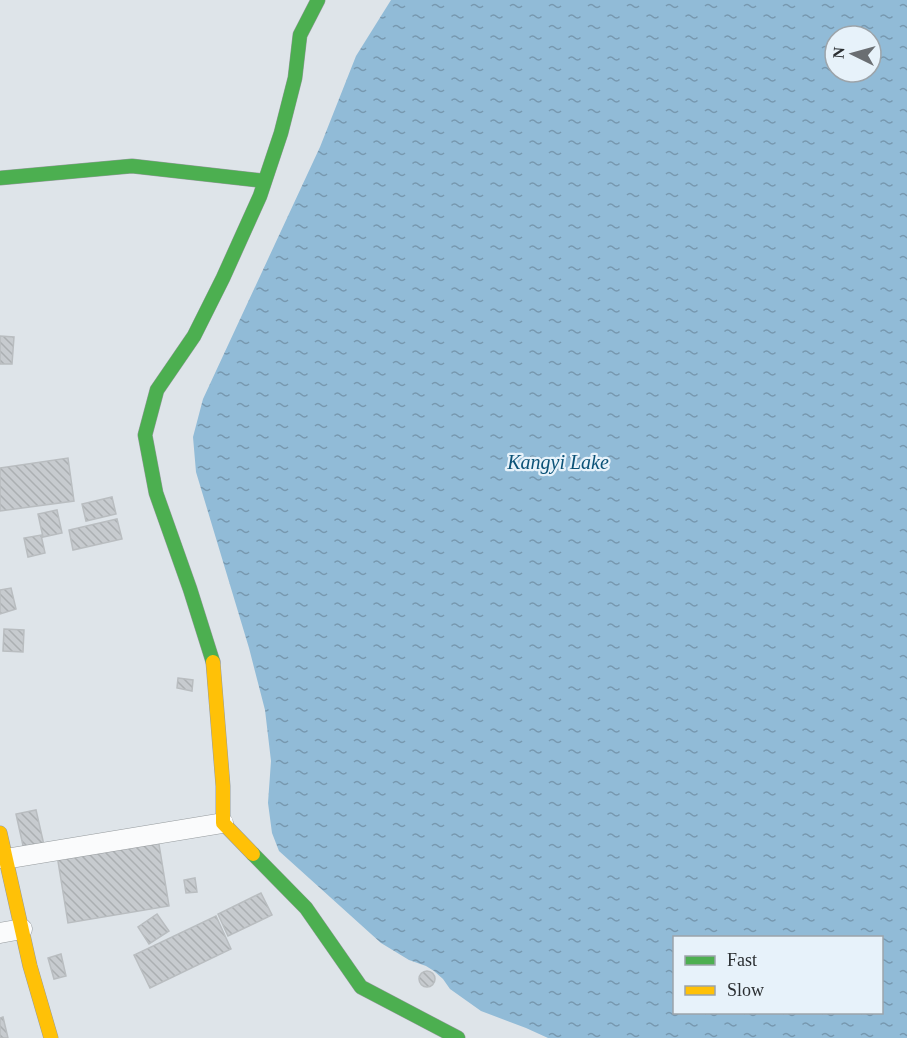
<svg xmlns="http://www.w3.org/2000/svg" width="907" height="1038" viewBox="0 0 907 1038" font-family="'Times New Roman',serif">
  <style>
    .water { fill: url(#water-ripples); fill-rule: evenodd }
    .building { fill: url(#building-back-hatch); stroke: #b9bdc0; stroke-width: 1.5 }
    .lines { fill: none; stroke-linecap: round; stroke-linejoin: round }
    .street-casing { stroke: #969b9e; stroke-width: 21 }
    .fast-casing { stroke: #969b9e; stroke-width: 15 }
    .slow-casing { stroke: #969b9e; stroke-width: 15 }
    .street { stroke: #fafbfc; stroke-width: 20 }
    .fast { stroke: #4caf50; stroke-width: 14 }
    .slow { stroke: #ffc107; stroke-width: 14 }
    .labels { text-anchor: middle; stroke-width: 4.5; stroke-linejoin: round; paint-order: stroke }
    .water-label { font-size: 20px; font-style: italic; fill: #0b5277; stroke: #e7f2fa }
  </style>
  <defs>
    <pattern id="water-ripples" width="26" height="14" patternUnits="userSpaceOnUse" patternTransform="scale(1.5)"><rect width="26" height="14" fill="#91bbd7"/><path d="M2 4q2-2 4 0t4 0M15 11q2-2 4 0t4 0" fill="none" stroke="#7798af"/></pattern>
    <pattern id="building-back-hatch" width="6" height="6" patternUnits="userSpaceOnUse" patternTransform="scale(1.5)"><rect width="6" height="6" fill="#c7cbcf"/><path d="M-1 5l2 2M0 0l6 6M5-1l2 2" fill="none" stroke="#abafb2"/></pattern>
  </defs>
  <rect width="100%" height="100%" fill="#dee4e9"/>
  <path class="water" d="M391,0H907V1038H548L526,1028L481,1011L450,989L443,979L434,971L426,966L409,960L381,943L279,851L272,833L268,803L271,761L265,710L249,648L196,472L193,437L203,399L320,147L356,56ZM835,36H871V72H835ZM674,938H882V1012H674Z"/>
  <path class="building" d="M0,336L14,337L12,364H0Z
    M68,458L74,501L0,511V468Z
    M112,497L116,514L86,521L82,504Z
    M57,510L62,533L43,537L38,514Z
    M117,519L122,539L73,550L69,530Z
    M41,535L45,553L28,557L24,538Z
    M11,588L16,609L0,614V590Z
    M4,629L24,630L23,652L3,651Z
    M178,678L193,680L192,691L177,688Z
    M36,810L44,845L24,850L16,814Z
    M158,838L169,906L68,923L57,855Z
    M195,878L197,892L186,893L184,880Z
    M261,893L272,915L228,936L218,914Z
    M157,914L169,931L149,944L138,927Z
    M216,916L231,949L150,988L134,955Z
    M61,954L66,976L54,979L48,958Z
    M419 979a8 8 0 1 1 16 0a8 8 0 1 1-16 0Z
    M3,1017L8,1038H0V1018Z"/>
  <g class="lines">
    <defs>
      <path id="street" d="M5,859L223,823
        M0,933L22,929"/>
      <path id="fast" d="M0,178L132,166L265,181
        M213,662L190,589L156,493L145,435L157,390L194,336L223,278L260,196L281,133L295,78L300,35L318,0
        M253,854L306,908L361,987L458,1038"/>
      <path id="slow" d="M213,662L223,786V823L253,854
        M0,833L30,966L51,1038"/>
    </defs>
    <use href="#street" class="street-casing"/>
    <use href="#fast" class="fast-casing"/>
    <use href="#slow" class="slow-casing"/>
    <use href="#street" class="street"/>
    <use href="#fast" class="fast"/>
    <use href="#slow" class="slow"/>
  </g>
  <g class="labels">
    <g class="water-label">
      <text x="558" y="469">Kangyi Lake</text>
    </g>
  </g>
  <rect x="673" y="936" width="210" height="78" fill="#e7f2fa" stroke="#9ca4aa" stroke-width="1.5"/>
  <rect x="685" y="956" width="30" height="9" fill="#4caf50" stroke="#9ca4aa" stroke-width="1.5"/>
  <text x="727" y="966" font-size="18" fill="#2b2f32">Fast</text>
  <rect x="685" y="986" width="30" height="9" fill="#ffc107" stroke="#9ca4aa" stroke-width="1.5"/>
  <text x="727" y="996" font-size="18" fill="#2b2f32">Slow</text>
  <g transform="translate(853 54) rotate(275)"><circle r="28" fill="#e7f2fa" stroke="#9ca4aa" stroke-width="1.5"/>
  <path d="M0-4.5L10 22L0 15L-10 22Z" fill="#6a6e72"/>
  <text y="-9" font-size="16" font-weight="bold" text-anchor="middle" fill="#2b2f32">N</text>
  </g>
</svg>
